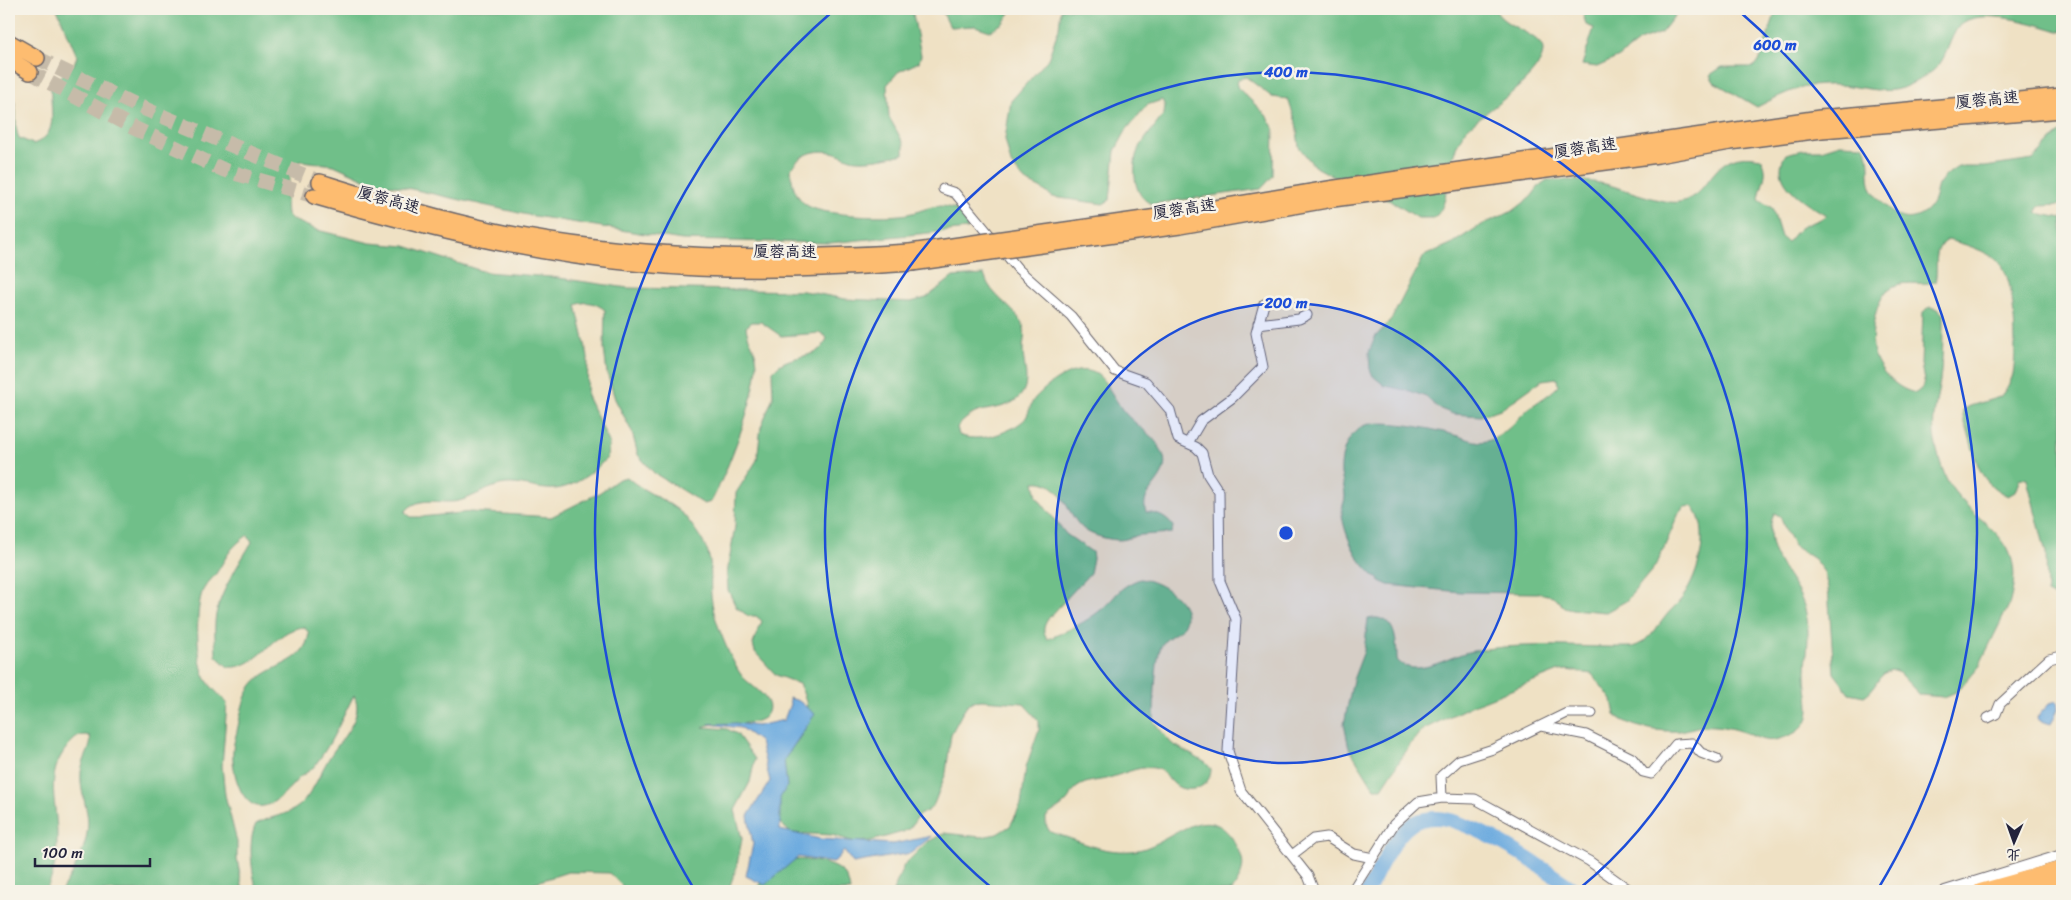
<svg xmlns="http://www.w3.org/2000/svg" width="2071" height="900" viewBox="0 0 2071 900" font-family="Sriracha,'LXGW WenKai TC',sans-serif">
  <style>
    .forest { fill: #70bf89; stroke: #497062 }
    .water { fill: #6dabdf; stroke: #48668d }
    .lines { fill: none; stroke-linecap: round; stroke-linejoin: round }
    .river { stroke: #6dabdf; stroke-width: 14 }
    .motorway-tunnel { stroke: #c6bba9; stroke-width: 15; stroke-dasharray: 15 8; stroke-linecap: butt }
    .minor-casing { stroke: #6a656b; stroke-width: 11 }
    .tertiary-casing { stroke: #6a656b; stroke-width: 12 }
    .trunk-casing { stroke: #6a656b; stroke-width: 16 }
    .motorway-casing { stroke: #6a656b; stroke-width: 18 }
    .minor { stroke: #fff; stroke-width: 9 }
    .tertiary { stroke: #fff; stroke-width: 10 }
    .trunk { stroke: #fdbc70; stroke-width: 14 }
    .motorway { stroke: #fdbc70; stroke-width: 15 }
    .motorway-bridge-casing { stroke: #6a656b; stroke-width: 18; stroke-linecap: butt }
    .motorway-bridge { stroke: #fdbc70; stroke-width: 15 }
    .ring { fill: none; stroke: #1d4ed8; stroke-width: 2.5 }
    .labels { text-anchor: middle; stroke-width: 5; stroke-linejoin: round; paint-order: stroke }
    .street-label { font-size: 16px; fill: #22223b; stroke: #f7f3e8 }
    .centre { fill: #1d4ed8; stroke: #f7f3e8; stroke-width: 2.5 }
    .ring-label { font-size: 15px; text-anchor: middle; font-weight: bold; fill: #1d4ed8; stroke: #f7f3e8; stroke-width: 5; stroke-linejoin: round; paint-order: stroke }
  </style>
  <rect width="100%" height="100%" fill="#f7f3e8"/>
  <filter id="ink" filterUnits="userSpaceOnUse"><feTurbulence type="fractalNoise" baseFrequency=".02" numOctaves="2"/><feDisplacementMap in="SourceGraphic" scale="10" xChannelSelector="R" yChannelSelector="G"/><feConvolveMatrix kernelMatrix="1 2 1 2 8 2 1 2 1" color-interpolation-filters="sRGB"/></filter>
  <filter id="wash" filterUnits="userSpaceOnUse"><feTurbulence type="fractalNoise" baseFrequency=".0096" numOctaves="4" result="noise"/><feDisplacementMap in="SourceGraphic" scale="20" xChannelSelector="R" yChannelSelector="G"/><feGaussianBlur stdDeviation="1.12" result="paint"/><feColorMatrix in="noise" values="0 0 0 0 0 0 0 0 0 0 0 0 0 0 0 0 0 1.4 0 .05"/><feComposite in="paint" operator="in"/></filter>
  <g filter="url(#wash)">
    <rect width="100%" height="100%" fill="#efe1c4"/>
    <path class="forest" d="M57,9H912L921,55L919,62L898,72L887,85L889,117L904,144V154C889,157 873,161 857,160C848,160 840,153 831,152C814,149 799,155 791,169C791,182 795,196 805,204C819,216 881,217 900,215C926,213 934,198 962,212L968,229L830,243L682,240L528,215L407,188L371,182L334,165L301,161C286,174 285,195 287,214L293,220L317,230L370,243L405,246L485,272L551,277L628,288L803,291L845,299L911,302L926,298L953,277L984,275C991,297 1012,305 1022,323C1027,333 1023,340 1023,350C1023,367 1033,387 1016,400C1004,409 988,408 975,413C968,416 962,422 957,427L959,435C978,443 1007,434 1023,421C1030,415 1029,405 1035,398C1049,383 1078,361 1098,375C1105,380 1113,396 1118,403C1129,424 1157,433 1164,457C1170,480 1138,491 1146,512C1158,514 1165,516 1173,526L1172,533C1162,534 1151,534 1141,535C1136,535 1131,538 1126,539C1117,542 1097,537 1088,532C1066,520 1065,479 1034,482L1037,497L1047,510L1066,534L1092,552L1093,558L1090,573L1048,619C1043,627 1042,632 1048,639C1067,631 1087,622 1103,608C1119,594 1117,588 1140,579C1158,580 1197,603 1183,626C1178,635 1164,636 1160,649C1155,666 1154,704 1154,722L1171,743L1206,763L1211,769C1211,783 1199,791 1185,789C1172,788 1168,773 1158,769C1143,764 1126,773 1112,777C1099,782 1088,779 1076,788C1071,792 1070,799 1065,803C1059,809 1052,811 1046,817V825L1050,832C1079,840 1099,853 1131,851C1170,849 1207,791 1237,846C1247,864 1243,874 1232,891H893L904,865L926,843L944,833L981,837L997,834L1010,826L1021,805L1026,767L1039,729V721L1023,703L982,700L973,701L966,706L951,734L946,773L934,804L929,810L919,815L910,828L903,832L871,841L855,842L832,835L791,833L773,817C775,805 779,764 784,755C786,751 792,748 795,744C812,725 810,705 799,684L776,675L755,652L753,644L762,621L756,616H748L736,607L728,590L727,574L735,526L736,493L757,460L761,427L773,397L772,373C785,351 820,363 827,338L821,333L781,336L761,322H752L746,327C747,338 754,346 756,356C763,383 725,477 711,502L704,504L654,473L638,455L632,432L615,399L607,373L604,349L605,310C596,303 587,300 576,305L588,357L587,396L609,442L607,458C591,474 571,491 547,489C533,488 520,483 506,484C492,485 474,497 459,501C440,505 419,494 405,512L411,517H420L471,512L551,517L599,493L619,479L627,477C646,495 677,502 691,524C698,534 706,544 709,557C712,569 710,583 711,595C713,616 721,634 729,653C733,660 737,670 742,676C750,686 776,699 767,714C758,730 719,719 703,727L727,729L737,734L755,759L750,782L735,810L742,839L736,869L728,891H627L609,873L568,872L508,891H257C252,872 247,842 256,824C270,816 287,816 299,806C312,795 319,775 328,760C338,741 366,718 354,695C342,718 331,745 315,765C312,770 305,773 300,777C285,792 260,826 241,791C234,777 230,755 235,739C240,722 241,700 252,685C269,663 305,666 309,633L304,627C273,629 260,670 228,667L216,656C216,646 214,635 215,624C215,599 239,564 252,542L248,535C232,546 229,552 219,569C215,577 207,582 203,590C195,609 196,658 205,677C209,686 220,695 227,703L222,766L225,795L237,842V859L243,891H61C75,870 92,839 87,813C84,797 80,789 81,772C82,759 93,748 90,736C80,733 75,738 68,746C43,775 58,805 57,839C57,854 54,878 45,891H9V97L13,98C19,111 13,125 19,138L33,144C61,135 49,108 51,85L74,64L77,56Z
      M941,9H1019L1012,10L1003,23L990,31L975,26L950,27Z
      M1061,9H1495C1502,28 1545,34 1543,52C1539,80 1485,110 1466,130C1459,138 1453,155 1450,165C1444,183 1450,204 1434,218H1418L1391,201L1367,194L1314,166L1299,147L1296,122L1288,99L1272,97L1246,77L1238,79L1237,87L1266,115L1274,129L1273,176L1261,189L1152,204C1134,197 1133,174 1136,156C1138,146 1157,124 1164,114L1165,106L1162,100L1147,105L1127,129L1115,151L1110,200L1103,204L1053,197L1040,188L1025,181L1011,164L1005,139L1011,101L1048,59L1059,28Z
      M1582,9H1680L1661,33L1639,41L1619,57L1597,67L1582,65L1594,28L1586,25Z
      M1789,9H2062V32C2039,25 1978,5 1959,26C1949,38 1947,59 1935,69C1927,76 1912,84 1902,88C1883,95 1857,85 1837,85C1801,84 1789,91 1757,107L1714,82L1710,75L1722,67H1753L1759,62L1775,14Z
      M2062,130V205L2040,206L2036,213L2062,218V554L2060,558L2062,600L2047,593L2046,553L2027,479L2020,478L2015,492L2008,496C1977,482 1977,460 1968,432C1966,424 1962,420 1963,410L1970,406L2000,397C2005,391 2011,382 2013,374C2017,352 2016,278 1999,262C1987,251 1963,243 1947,240C1931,249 1939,267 1935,282C1921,286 1901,279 1889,289C1874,301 1868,341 1876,359C1883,375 1899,390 1916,393L1922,388L1924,381L1921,364L1923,312L1930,307L1938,309L1943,314C1943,333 1943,352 1941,371C1939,399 1929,417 1936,446C1939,460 1945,480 1954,491C1987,533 2028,539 2009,605L1978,668L1967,681L1956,692L1944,697L1920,695L1899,673L1891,670C1876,675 1877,689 1864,696L1849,693L1834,673L1828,588L1824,572L1814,559L1794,546L1786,531L1780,516L1774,513C1759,552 1792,573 1803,603C1812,627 1806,651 1806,675C1806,688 1811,704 1808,717C1804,730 1791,736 1779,739C1762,744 1755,735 1740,731C1728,727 1714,725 1702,726C1695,727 1687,730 1680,731C1660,732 1629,728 1615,715L1612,700L1592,674L1567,670L1559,671L1473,705L1430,726L1422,730L1412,742L1382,788H1374L1349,748L1344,724L1353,680L1364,651L1368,619C1395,612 1397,640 1397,660C1414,680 1448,657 1468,652C1522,641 1577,648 1632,647C1648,643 1655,630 1665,617C1670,610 1678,604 1683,597C1699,575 1712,528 1692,506L1684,507L1679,513L1657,564L1626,601L1606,612L1572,609L1564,607L1553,596L1537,593L1461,592L1388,585C1363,574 1345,540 1342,514C1341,508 1345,502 1345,496C1345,488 1342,481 1341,474C1340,457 1346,437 1361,427C1377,417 1435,429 1454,435C1464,437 1476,444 1487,441C1504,437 1516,420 1528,409C1538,401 1549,396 1558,386L1557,378L1542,380L1503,408L1481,416L1453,414L1438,408L1426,397L1410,391L1385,386L1373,376L1370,369L1369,352L1375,337L1391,320L1424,256L1453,243L1481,225L1513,211L1531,197L1540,185L1547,180C1566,180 1586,180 1605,184C1622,188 1665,205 1679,202C1714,196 1709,147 1761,158C1771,174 1760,184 1759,200L1772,208L1781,237L1787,242C1792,238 1794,233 1799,229C1807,222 1818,223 1826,215C1807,203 1767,182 1786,154L1802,150H1821L1840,144L1863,145C1874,161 1865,175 1872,190C1877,199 1888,208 1896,215C1910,224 1928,215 1934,200C1936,195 1936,190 1938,185C1943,177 1950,172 1958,167H1985L2033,160Z
      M782,859C800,859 830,860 843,873C848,878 849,885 850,891H756L765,874Z"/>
    <path class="water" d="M789,698L799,701L815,714L784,760L787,786L780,798V830L820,839L893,844L932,836L911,853L853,863L844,851L833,863L798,857L765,885L746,876L753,844L748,816L770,781L760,742L741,728L709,724L736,723L757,726L784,720L790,704Z
      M2057,701L2058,709L2051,724L2038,720L2037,717L2050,703Z"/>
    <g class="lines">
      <path class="river" d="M1368,891C1379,870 1392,838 1412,824C1422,818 1439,816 1450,820C1493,833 1540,866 1577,891"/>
    </g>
  </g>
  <g filter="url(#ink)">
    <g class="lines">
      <path class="motorway-tunnel" d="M37,58L133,104L320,182
        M30,72L134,128L224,170L314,196"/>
      <defs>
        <path id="minor" d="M943,189L955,193L1018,269L1071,316L1115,371L1146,382L1170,410L1178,439L1196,447L1202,453L1208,475L1219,492L1220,581L1236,619L1228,751L1241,791L1308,876L1314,891
          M1258,324L1299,319L1307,315
          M1188,443L1201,421L1232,398L1263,367L1256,333L1264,304
          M1988,718L1996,714L2000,704L2049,659L2062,656
          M1541,726L1586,735L1632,758L1643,772L1651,774L1676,744L1692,743L1701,753L1717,759
          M1442,798L1441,776L1459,760L1493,749L1567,713H1592
          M1292,855L1313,839L1327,837L1354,854L1373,858
          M1352,891L1394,824L1418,802L1442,798L1475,799L1589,861L1631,891"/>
        <path id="tertiary" d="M1945,891L2062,855"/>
        <path id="trunk" d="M1980,891L2062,868
          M2027,891L2062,881"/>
        <path id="motorway" d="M9,42L37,58
          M9,59L30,72
          M320,182C378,200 435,218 495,231C631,259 771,261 910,252
          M314,196C421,227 532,254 643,264C733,273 823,269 912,263
          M1179,214L1329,189L1820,118L2062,96
          M1180,226L1333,199L1658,155L1730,142L1822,130L2062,110"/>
      </defs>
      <use href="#minor" class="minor-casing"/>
      <use href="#tertiary" class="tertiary-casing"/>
      <use href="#trunk" class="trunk-casing"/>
      <use href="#motorway" class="motorway-casing"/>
      <use href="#minor" class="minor"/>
      <use href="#tertiary" class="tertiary"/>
      <use href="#trunk" class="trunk"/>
      <use href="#motorway" class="motorway"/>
      <defs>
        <path id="motorway-bridge" d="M910,252L1179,214
          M912,263L1180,226"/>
      </defs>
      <use href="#motorway-bridge" class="motorway-bridge-casing"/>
      <use href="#motorway-bridge" class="motorway-bridge"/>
    </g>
  </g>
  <circle cx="1286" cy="533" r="230" fill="#1d4ed8" fill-opacity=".12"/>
  <g class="ring">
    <circle cx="1286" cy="533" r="230"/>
    <path d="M993 889A461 461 0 1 1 1579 889"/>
    <path d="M694 889A691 691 0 0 1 833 11M1739 11A691 691 0 0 1 1878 889"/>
  </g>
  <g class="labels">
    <g class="street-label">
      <text transform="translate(1987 99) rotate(-5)" y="6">厦蓉高速</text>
      <text transform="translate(1585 147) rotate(-8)" y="6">厦蓉高速</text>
      <text transform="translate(389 199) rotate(15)" y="6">厦蓉高速</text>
      <text transform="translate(1184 208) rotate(-8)" y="6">厦蓉高速</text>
      <text x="785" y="257">厦蓉高速</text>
    </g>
  </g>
  <circle cx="1286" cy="533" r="8" class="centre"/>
  <g class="ring-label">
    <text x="1775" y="50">600 m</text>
    <text x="1286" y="77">400 m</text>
    <text x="1286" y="308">200 m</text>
  </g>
  <rect width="2071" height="900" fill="none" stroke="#f7f3e8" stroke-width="30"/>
  <g transform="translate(2014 842) rotate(182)" stroke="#f7f3e8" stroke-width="4" paint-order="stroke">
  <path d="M0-4L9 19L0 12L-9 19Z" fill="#22223b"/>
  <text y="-8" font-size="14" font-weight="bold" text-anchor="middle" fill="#22223b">北</text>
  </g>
  <path d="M35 858v8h115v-8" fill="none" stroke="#22223b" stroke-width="2.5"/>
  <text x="42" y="858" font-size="15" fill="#22223b" stroke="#f7f3e8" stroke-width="4" paint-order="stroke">100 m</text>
</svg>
